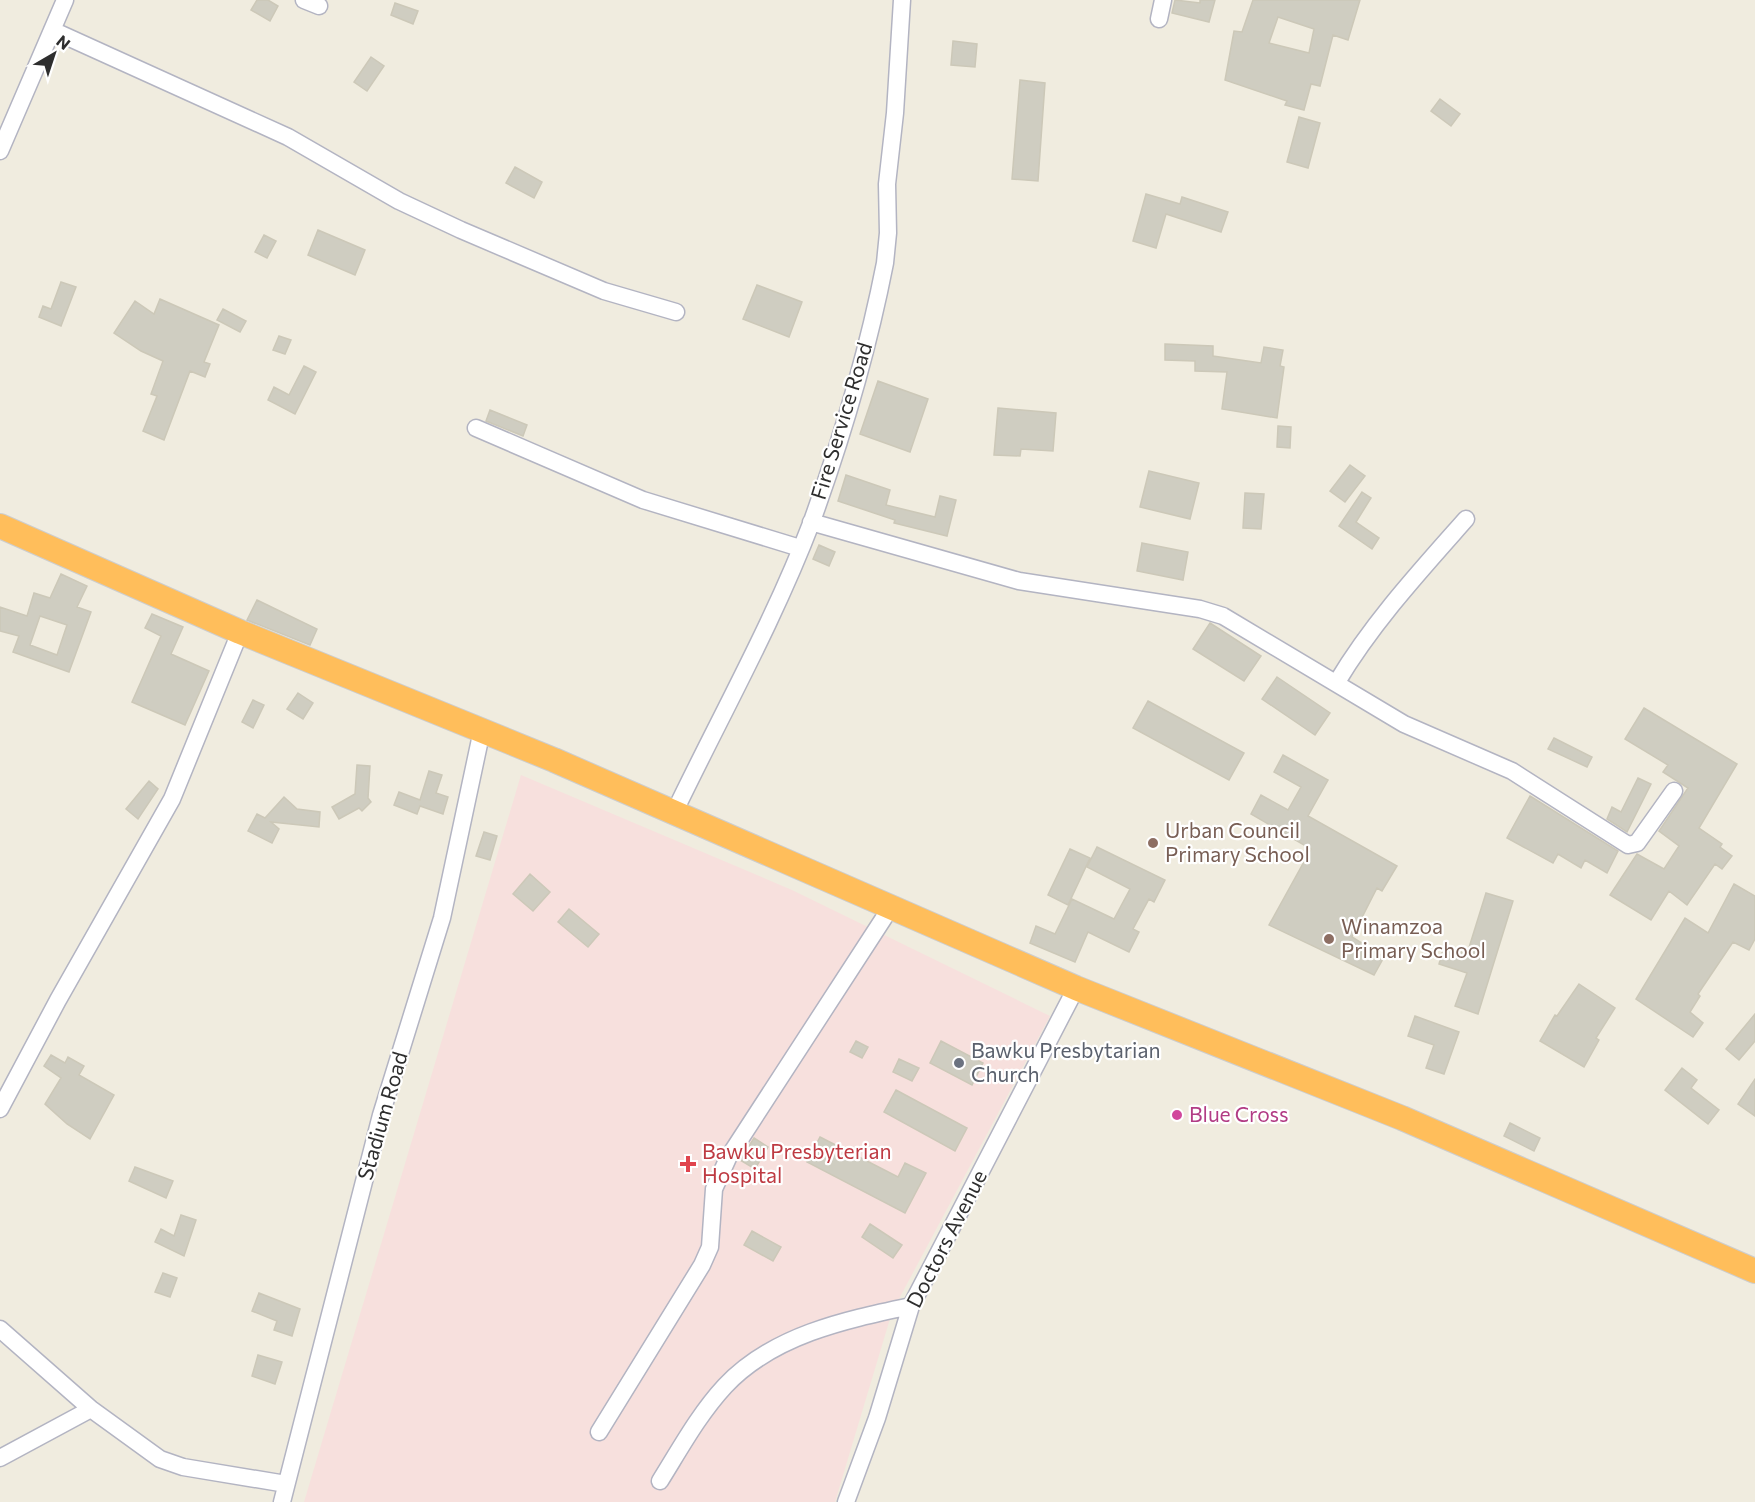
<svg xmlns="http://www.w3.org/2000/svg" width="1755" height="1502" viewBox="0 0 1755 1502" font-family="Commissioner,sans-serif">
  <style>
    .medical { fill: #f7e0dd }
    .building { fill: #cfcdc1; stroke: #ccc8b8; stroke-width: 1.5; fill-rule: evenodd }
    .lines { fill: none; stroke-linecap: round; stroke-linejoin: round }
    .minor-casing { stroke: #b3b4c2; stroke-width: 19 }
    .highway-casing { stroke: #cdcdcd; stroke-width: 26 }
    .minor { stroke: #fff; stroke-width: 16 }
    .highway { stroke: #ffbe5b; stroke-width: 24 }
    .education-dot { fill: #8d6e63; stroke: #fff; stroke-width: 2 }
    .worship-dot { fill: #6b7280; stroke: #fff; stroke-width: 2 }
    .hotel-dot { fill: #d1479c; stroke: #fff; stroke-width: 2 }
    .health-dot { fill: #e0444e; stroke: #fff; stroke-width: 2 }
    .labels { text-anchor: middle; stroke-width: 4.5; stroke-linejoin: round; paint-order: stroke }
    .street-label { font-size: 21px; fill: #2e2e2e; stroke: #fff }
    .education-label { font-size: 21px; fill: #785e54; stroke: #fff; text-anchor: start }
    .worship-label { font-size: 21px; fill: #5b616d; stroke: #fff; text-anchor: start }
    .hotel-label { font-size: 21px; fill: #b23c85; stroke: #fff; text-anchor: start }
    .health-label { font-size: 21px; fill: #be3a42; stroke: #fff; text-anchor: start }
  </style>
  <rect width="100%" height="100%" fill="#f0ecdf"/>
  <path class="medical" d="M521,775L792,890L1050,1016L892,1312L835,1502H304Z"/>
  <path class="building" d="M257,0H268L278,6L270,21L251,10Z
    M1175,0L1200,3V0H1215L1209,22L1172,13Z
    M1253,0H1360L1348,40L1333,35L1320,86L1311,84L1304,110L1285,105L1287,101L1225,80L1234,31L1242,32ZM1278,17L1314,29L1309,53L1269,43Z
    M395,3L418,11L413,24L391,15Z
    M953,41L977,44L975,67L951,65Z
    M371,57L384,66L367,91L354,82Z
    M1020,80L1045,83L1038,181L1012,179Z
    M1440,99L1460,114L1451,126L1431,111Z
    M1299,117L1320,123L1308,168L1287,162Z
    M515,167L542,182L534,198L506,183Z
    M1146,194L1180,204L1182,197L1228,212L1221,232L1166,214L1156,248L1133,241Z
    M318,230L365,250L355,275L308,255Z
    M264,235L276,241L267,258L255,252Z
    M61,282L76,287L61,326L39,317L43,306L51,309Z
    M757,285L802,302L789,337L743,319Z
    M160,299L219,325L204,362L210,364L205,377L190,371L164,440L143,431L157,396L151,394L163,361L141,351L114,333L135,301L154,314Z
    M223,309L246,321L240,332L217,320Z
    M279,336L291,340L285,354L273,350Z
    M1165,344L1213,346V356L1261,363L1264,347L1283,350L1280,366L1284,367L1277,418L1222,409L1227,372L1195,371V361L1165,360Z
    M304,366L316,372L295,414L268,400L274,387L289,395Z
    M878,381L928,399L910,452L860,434Z
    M998,408L1056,413L1053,451L1021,449L1020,456L994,455Z
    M490,410L527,425L523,436L486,421Z
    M1278,426L1291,427L1290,448L1277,447Z
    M1350,465L1365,476L1345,502L1330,491Z
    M1149,471L1199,483L1190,519L1140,507Z
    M846,475L890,490L886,505L935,517L940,496L956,500L947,536L894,523L895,520L838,501Z
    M1362,492L1371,498L1356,522L1379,538L1372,549L1339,526Z
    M1245,493L1264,494L1261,529L1243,528Z
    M1142,543L1188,552L1183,580L1137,571Z
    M819,545L835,552L829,566L813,559Z
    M61,574L87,586L77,607L91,612L69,672L13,652L19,636L0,631V607L27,616L34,593L50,598ZM40,616L67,625L57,655L30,645Z
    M257,600L317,629L310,645L247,620Z
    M152,614L183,627L171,654L209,671L185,725L132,702L161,636L145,628Z
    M1210,623L1261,656L1244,681L1193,649Z
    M1277,677L1330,713L1315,735L1262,699Z
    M298,693L313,703L303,719L287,709Z
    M253,700L264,705L253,728L242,722Z
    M1148,701L1244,753L1229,780L1133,728Z
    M1644,708L1737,764L1699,828L1722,844L1720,847L1732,856L1722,869L1715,864L1687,905L1669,891L1651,920L1610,895L1637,854L1664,869L1679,846L1659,831L1688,788L1663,772L1668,765L1625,739Z
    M1554,738L1592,757L1587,767L1548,749Z
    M1283,755L1328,780L1308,816L1397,866L1382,891L1377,888L1352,937L1384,957L1374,975L1269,925L1311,849L1251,814L1261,795L1288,810L1301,787L1274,772Z
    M357,765L370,766L368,798L371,802L362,811L359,808L339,819L332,807L355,794Z
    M429,771L442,775L436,793L448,797L443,814L420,806L417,814L394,805L399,792L420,800Z
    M1638,778L1651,784L1627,832L1607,819L1612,807L1621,812Z
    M149,781L158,789L138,819L126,809Z
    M1530,796L1618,851L1607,873L1585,860L1581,868L1558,854L1553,863L1507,838Z
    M284,797L297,809L320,812L319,827L271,822L279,829L272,843L248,831L257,814L265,818Z
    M484,832L497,836L490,860L476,856Z
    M1097,847L1165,880L1154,902L1149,899L1133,929L1139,932L1129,952L1088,932L1075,962L1030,943L1036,926L1055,934L1072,899L1114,919L1130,889L1087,867Z
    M1070,849L1090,858L1068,905L1048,895Z
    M530,874L550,892L533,911L513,894Z
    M1734,884L1755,896V939L1749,950L1733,942L1698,994L1700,996L1690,1012L1703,1023L1693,1037L1636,999L1685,918L1708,933Z
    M1486,893L1513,901L1478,1014L1455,1006L1467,973L1439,964L1444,946L1467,954Z
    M569,909L599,934L588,947L558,922Z
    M1579,984L1615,1008L1596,1038L1599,1040L1584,1067L1540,1041L1555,1015L1557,1016Z
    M1755,1014V1041L1739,1060L1726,1049Z
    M1415,1016L1459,1032L1444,1074L1426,1068L1434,1045L1408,1036Z
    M856,1041L868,1047L862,1058L850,1052Z
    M941,1041L983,1063L972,1085L930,1063Z
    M51,1055L65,1063L68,1057L84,1066L79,1075L114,1095L90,1139L67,1124L45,1104L61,1078L44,1066Z
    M899,1059L919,1068L912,1081L893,1072Z
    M1682,1068L1697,1080L1691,1088L1719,1110L1708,1124L1665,1090Z
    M1755,1079V1116L1738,1104Z
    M896,1090L967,1128L955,1151L884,1112Z
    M1510,1123L1540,1138L1534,1151L1504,1136Z
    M820,1137L898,1177L905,1163L926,1173L905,1213L807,1162Z
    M754,1138L768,1147L755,1169L740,1160Z
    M135,1167L173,1181L166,1198L129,1181Z
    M181,1215L196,1220L184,1256L155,1242L161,1229L174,1236Z
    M870,1224L902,1245L893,1258L862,1237Z
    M752,1231L781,1247L773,1261L744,1245Z
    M163,1273L177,1278L170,1297L155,1292Z
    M259,1293L300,1309L292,1336L274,1330L277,1321L252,1311Z
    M258,1355L282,1362L275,1384L252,1376Z"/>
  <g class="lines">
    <defs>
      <path id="minor" d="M304,0L319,6
        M1159,19L1163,0
        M52,30L288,137L399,201L461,230L604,291L676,312
        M0,151L65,0
        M476,428L643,500L800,548
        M811,522L1019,581L1200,609L1223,616L1404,724L1512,771L1628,845L1637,843L1674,791
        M1337,682C1373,622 1420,571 1466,519
        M674,813C720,717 774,621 812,521C842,438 868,350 885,263L888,233L887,184L895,113L902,0
        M0,1109L58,1000L172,799L240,632
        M0,1329L91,1409L160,1459L183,1467L286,1484
        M599,1432L702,1265L710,1247L714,1189L728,1158L891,907
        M0,1458L91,1409
        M660,1481C680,1449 699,1414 725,1386C773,1335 845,1320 911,1306
        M282,1502L381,1115L442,918L482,730
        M846,1502L877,1418L911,1306L1076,988"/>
      <path id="highway" d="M0,526L240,632L554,760L1076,988L1402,1118L1755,1271"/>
    </defs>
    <use href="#minor" class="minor-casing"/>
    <use href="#highway" class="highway-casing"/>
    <use href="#minor" class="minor"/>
    <use href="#highway" class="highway"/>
  </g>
  <g class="education-dot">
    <circle cx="1153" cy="843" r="6"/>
    <circle cx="1329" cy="939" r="6"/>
  </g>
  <circle class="worship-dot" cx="959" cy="1063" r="6"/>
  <circle class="hotel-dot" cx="1177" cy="1115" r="6"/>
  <path class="health-dot" d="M685 1155h6v6h6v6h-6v6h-6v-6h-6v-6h6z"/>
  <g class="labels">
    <g class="street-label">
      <text transform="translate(842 421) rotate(-73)" y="7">Fire Service Road</text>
      <text transform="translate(383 1116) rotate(-74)" y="7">Stadium Road</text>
      <text transform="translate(947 1239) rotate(-63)" y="7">Doctors Avenue</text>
    </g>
    <g class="education-label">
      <text x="1165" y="838">Urban Council<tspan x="1165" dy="24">Primary School</tspan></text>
      <text x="1341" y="934">Winamzoa<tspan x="1341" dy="24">Primary School</tspan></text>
    </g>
    <g class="worship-label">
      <text x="971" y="1058">Bawku Presbytarian<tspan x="971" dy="24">Church</tspan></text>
    </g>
    <g class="hotel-label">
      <text x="1189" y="1122">Blue Cross</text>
    </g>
    <g class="health-label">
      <text x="702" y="1159">Bawku Presbyterian<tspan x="702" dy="24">Hospital</tspan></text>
    </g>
  </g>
  <g transform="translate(54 54) rotate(39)" stroke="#ffffff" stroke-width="4.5" paint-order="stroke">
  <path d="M0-4.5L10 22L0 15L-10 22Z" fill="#2e2e2e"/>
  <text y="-9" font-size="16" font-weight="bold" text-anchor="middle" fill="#2e2e2e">N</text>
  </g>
</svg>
